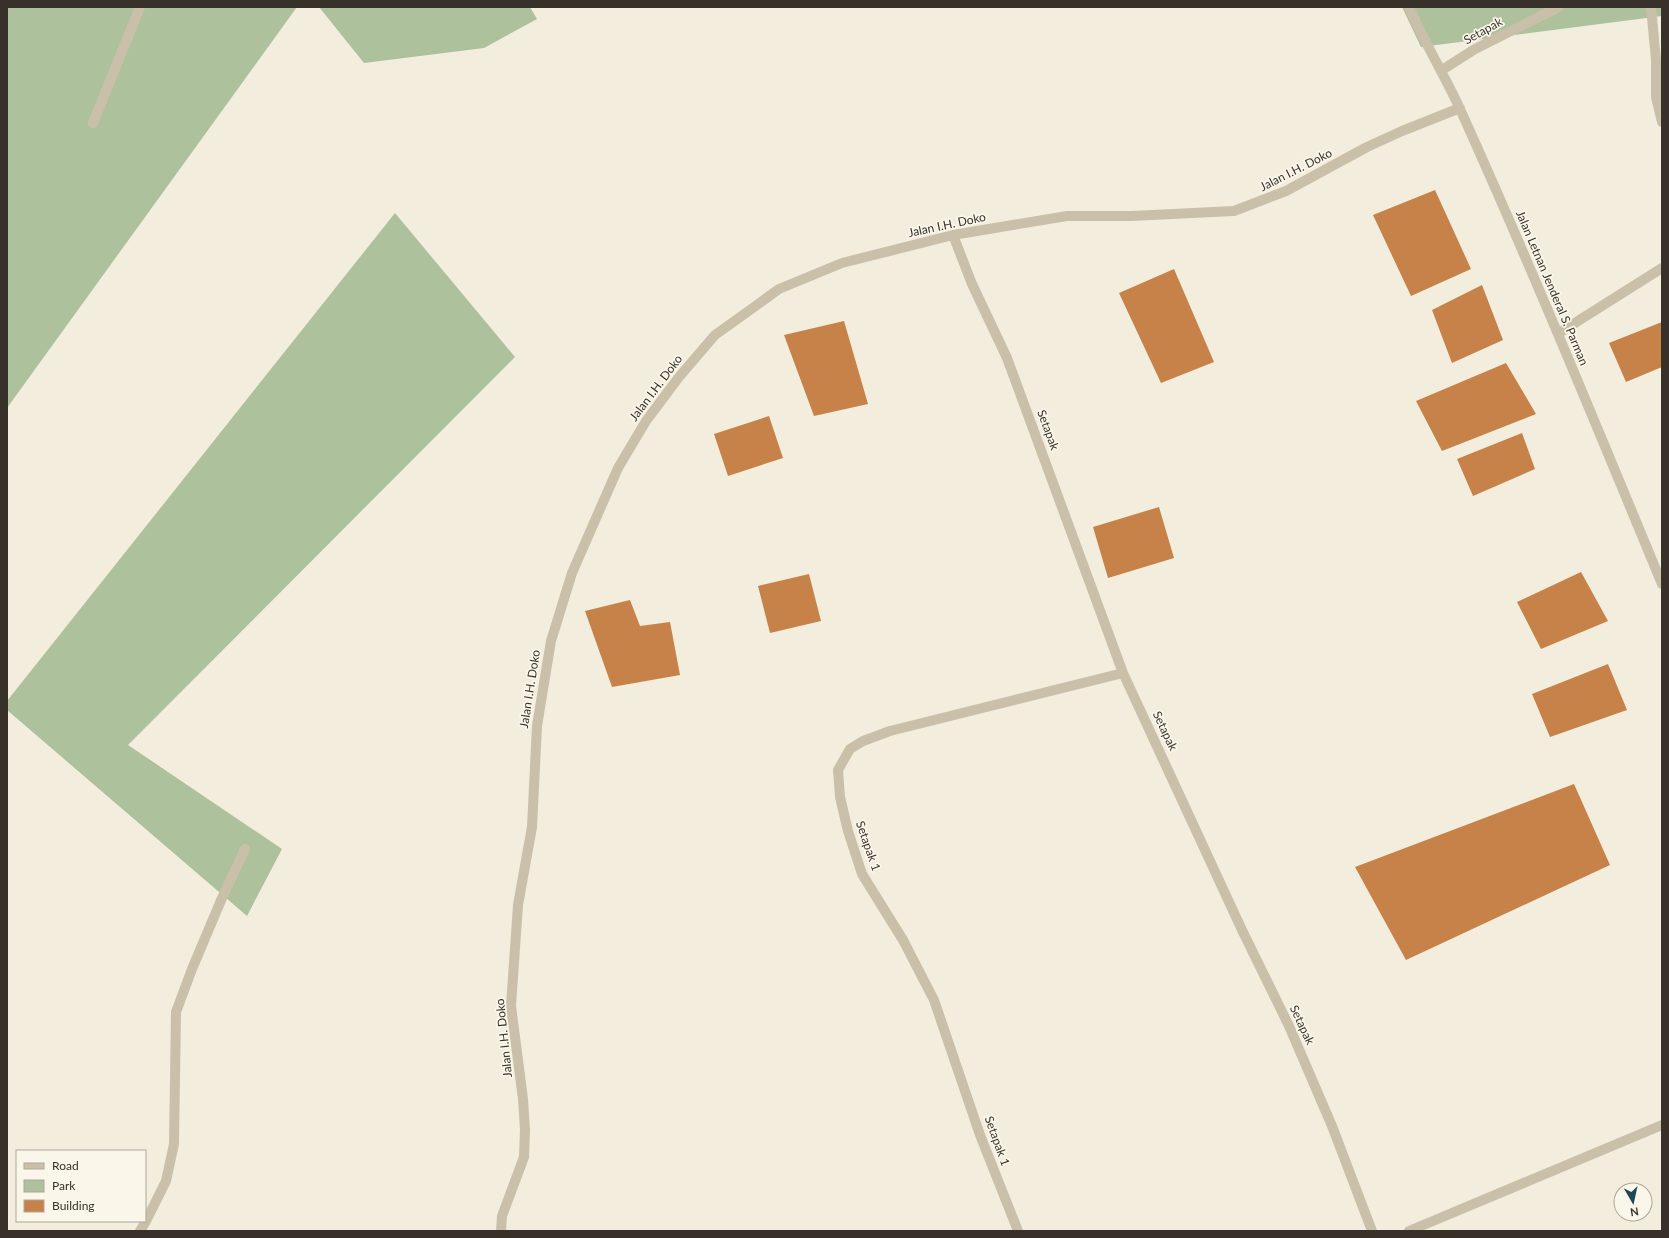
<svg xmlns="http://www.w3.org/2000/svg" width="1669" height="1238" viewBox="0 0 1669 1238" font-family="Lato,sans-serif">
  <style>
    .green { fill: #adc19d }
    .building { fill: #c68248 }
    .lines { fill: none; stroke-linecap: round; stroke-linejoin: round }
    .minor { stroke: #cac0a9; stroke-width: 10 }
    .labels { text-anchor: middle; stroke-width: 3.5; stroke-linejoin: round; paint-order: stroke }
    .street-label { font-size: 12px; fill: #373129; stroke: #faf6e9 }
  </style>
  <rect width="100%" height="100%" fill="#f2eddd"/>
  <path class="green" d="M7,7H297L7,408Z
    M319,7H530L537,19L484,48L364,63Z
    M1402,7H1662V16L1421,47Z
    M395,213L515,357L128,745L282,849L247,916L7,710V701Z"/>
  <path class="building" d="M1435,190L1471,269L1411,296L1373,215Z
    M1174,269L1214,362L1161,383L1119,293Z
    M1482,285L1503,340L1452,363L1432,310Z
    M844,321L868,404L814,416L784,335Z
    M1662,322V367L1626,382L1609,343Z
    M1506,363L1536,414L1442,451L1416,401Z
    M769,416L783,458L728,476L714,434Z
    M1522,433L1535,469L1473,496L1457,459Z
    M1159,507L1174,558L1108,578L1093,527Z
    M1581,572L1608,621L1541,649L1517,602Z
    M809,574L821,621L770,633L758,586Z
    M630,600L640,626L670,622L680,675L612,687L585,611Z
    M1608,664L1627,710L1550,737L1532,694Z
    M1574,784L1610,865L1406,960L1355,867Z"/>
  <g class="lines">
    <path class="minor" d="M1409,7C1424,42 1444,74 1460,109C1531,266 1596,425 1662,584
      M1651,7L1656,60V97L1662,122
      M1442,70L1475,49L1559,7
      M93,123L140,7
      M953,235L972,284L1007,358L1123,673L1242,930L1289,1026L1332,1126L1372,1231
      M1559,333L1662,268
      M140,1231L146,1221L166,1181L174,1144L176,1012L192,969L222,898L245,849
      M501,1231L502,1216L524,1157L525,1130L523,1099L511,1006L518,905L532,827L537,726L551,641L572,573L618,468L646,421L679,377L715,335L743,315L779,289L842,263L953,235L1067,216H1132L1234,211L1286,191L1367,147L1402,131L1460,108
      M1018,1231L980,1135L934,1000L903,940L862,874L848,831L840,797L838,770L850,749L863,741L890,731L1123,673
      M1409,1231L1662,1125"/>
  </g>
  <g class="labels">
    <g class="street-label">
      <text transform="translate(1483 31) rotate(-29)" y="4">Setapak</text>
      <text transform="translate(1296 170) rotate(-27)" y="4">Jalan I.H. Doko</text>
      <text transform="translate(947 225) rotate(-12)" y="4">Jalan I.H. Doko</text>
      <text transform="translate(1552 288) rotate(67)" y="4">Jalan Letnan Jenderal S. Parman</text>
      <text transform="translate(656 388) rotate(-53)" y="4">Jalan I.H. Doko</text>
      <text transform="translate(1048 430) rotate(70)" y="4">Setapak</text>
      <text transform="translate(530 689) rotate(-81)" y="4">Jalan I.H. Doko</text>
      <text transform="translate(1165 731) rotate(65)" y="4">Setapak</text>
      <text transform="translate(868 846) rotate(71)" y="4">Setapak 1</text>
      <text transform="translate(1302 1025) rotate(65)" y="4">Setapak</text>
      <text transform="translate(504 1038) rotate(-96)" y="4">Jalan I.H. Doko</text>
      <text transform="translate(997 1141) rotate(70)" y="4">Setapak 1</text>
    </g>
  </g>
  <rect width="1669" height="1238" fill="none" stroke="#373129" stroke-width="16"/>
  <rect x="16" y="1150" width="130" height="72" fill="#faf6e9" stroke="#aca79c"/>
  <rect x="24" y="1163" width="20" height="6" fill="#cac0a9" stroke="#aca79c"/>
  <text x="52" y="1170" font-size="12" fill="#373129">Road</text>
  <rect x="24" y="1180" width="20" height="12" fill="#adc19d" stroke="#aca79c"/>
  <text x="52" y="1190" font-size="12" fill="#373129">Park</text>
  <rect x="24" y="1200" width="20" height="12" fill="#c68248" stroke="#aca79c"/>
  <text x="52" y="1210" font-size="12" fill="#373129">Building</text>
  <g transform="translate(1633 1202) rotate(171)"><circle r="19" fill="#faf6e9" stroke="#aca79c"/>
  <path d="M0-3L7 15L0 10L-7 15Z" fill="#1e4859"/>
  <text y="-6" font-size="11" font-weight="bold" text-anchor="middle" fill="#373129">N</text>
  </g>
</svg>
